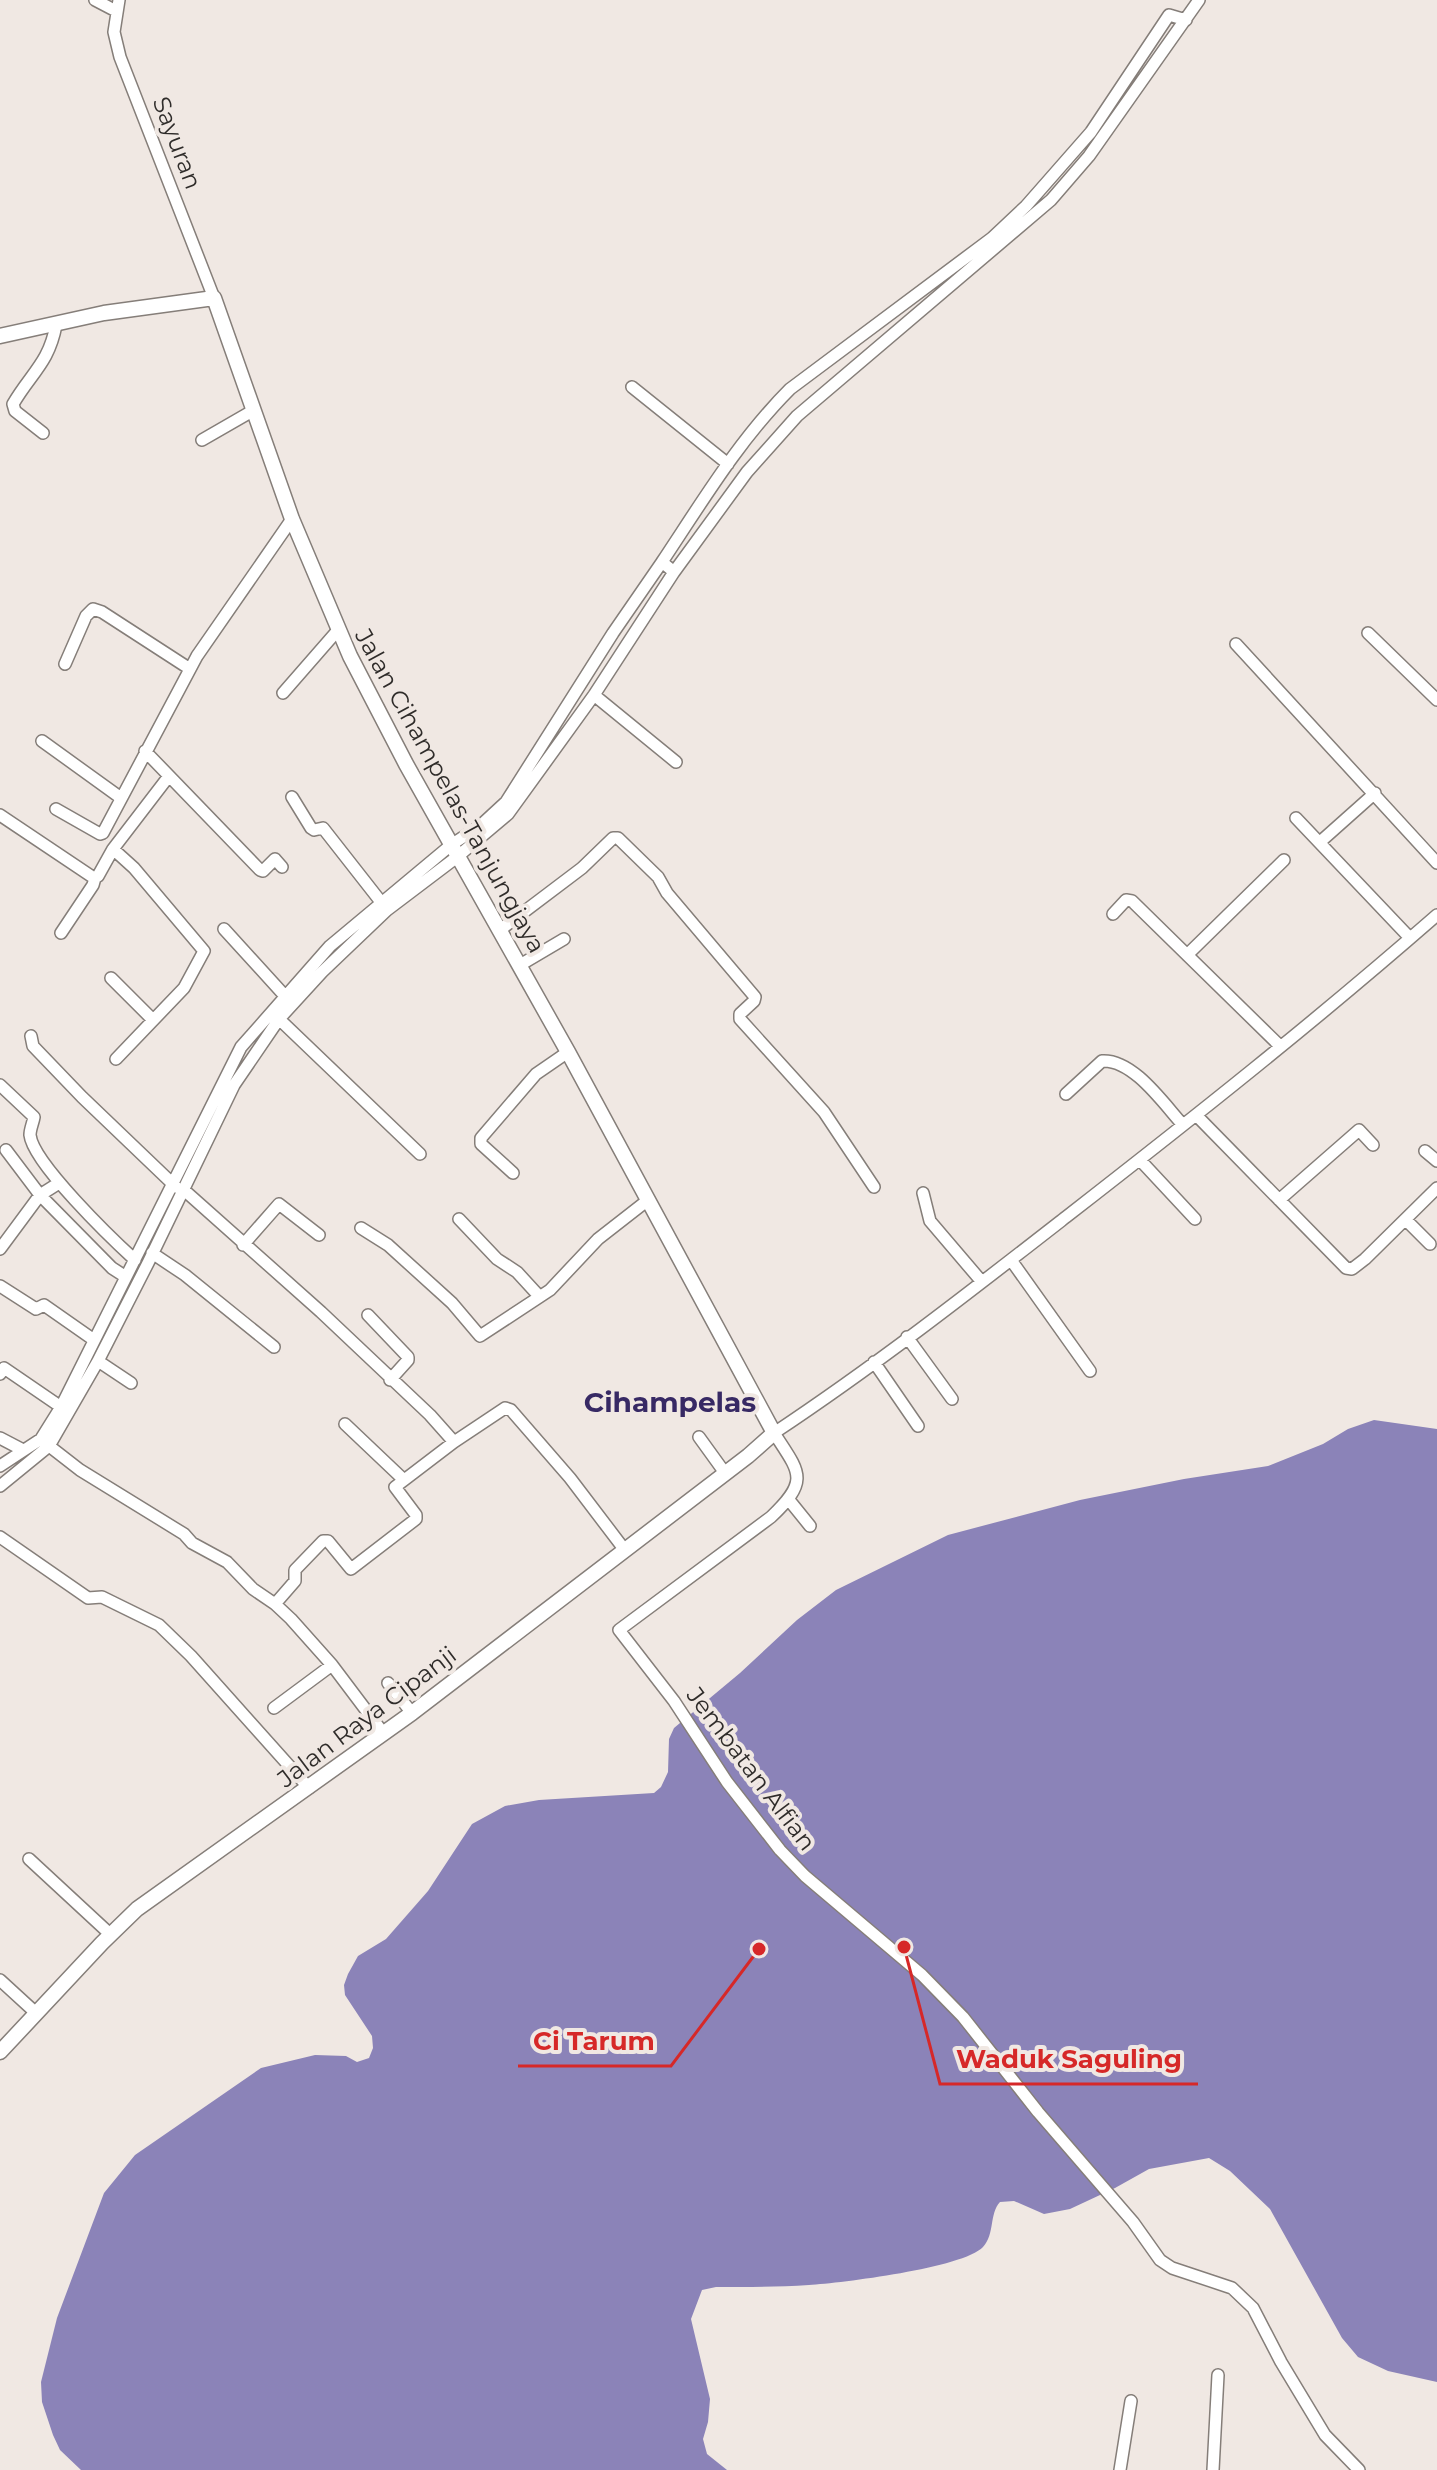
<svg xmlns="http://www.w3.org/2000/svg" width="1437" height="2470" viewBox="0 0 1437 2470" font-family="Montserrat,sans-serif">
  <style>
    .water { fill: #8b83b8 }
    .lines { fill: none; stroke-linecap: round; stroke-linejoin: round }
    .minor-casing { stroke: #857e79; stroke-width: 14 }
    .major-casing { stroke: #857e79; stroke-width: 17 }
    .minor { stroke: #fff; stroke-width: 11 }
    .major { stroke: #fff; stroke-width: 14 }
    .labels { text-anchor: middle; stroke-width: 8; stroke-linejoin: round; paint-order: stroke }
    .street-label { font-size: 24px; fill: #2f2c2a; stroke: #f0e8e3 }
    .quarter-label { font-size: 28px; font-weight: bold; fill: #372964; stroke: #f0e8e3 }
    .leader { fill: none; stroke: #d62828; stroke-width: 3 }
    .callout-dot { fill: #d62828; stroke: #f0e8e3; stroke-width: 3 }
    .callout-label { font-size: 26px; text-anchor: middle; font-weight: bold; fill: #d62828; stroke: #f0e8e3; stroke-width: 8; stroke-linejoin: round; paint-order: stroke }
  </style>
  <rect width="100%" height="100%" fill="#f0e8e3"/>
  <path class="water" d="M1374,1420L1437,1429V2382L1388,2371L1358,2357L1342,2338L1270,2209L1230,2171L1209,2158L1149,2169L1115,2188L1070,2209L1044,2214L1014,2201L1000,2202C989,2214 995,2234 983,2247C963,2268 841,2283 809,2285C778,2287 746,2287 716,2287L702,2290L691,2319L710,2399L708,2422L703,2439L707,2454L727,2470H81L60,2450L53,2435L42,2402L41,2382L57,2318L104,2193L135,2155L261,2068L315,2055L346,2056L357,2062L369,2058L373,2048L372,2036L345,1995L344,1985L348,1974L358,1956L386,1939L428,1891L472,1824L505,1806L539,1800L654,1793L661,1787L668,1772L669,1739L674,1728L740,1673L797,1620L836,1590L948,1535L1080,1500L1184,1479L1268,1466L1323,1444L1348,1429Z"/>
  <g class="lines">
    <defs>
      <path id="minor" d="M95,0L116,11
        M119,0L114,32L120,57L214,298
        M632,387L728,464
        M43,433L15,411L13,404C31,373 49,363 56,325
        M202,440L254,410
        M662,562C702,502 739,440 790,389L992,238L1026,206L1091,132L1169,15L1186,20
        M1368,633L1437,700
        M1236,644L1437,863
        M65,664L86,616L93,609L102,612L190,669
        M283,693L338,630
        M594,695L676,762
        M42,741L121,798
        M145,751L260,870L263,871L275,859L282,867
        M292,797L311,828L314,830L323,828L381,902
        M56,809L100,834L103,833L197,656L292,519
        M0,815L94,878L98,876L113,849L134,868L204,951L184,988L116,1059
        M1296,818L1410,938
        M1320,842L1375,793
        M113,849L169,776
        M1113,914L1126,900L1132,901L1280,1046
        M224,929L285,996
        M500,930L582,868L613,838H618L658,877L667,893L755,997L754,1001L740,1014V1019L824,1112L874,1187
        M61,933L93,885L95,878
        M1187,955L1284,860
        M520,965L564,939
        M111,978L153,1020
        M279,1019L420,1154
        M31,1036L33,1046L82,1097L176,1187
        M0,1085L34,1117C33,1123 30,1129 30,1135C33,1163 112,1239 135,1260
        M1066,1094L1102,1061C1133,1059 1163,1103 1183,1125
        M1196,1115L1346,1268L1352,1269L1365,1259L1437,1188
        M6,1150L40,1195L59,1183
        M1425,1151L1437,1161
        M1140,1160L1195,1219
        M513,1173L481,1144V1138L536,1074L568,1052
        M184,1190L321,1312L430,1415L454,1442
        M923,1193L930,1221L982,1282
        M1279,1200L1359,1130L1373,1145
        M459,1219L497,1259L517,1272L539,1296
        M1406,1220L1430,1244
        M361,1228L388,1245L452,1303L480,1336L550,1290L598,1239L648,1200
        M243,1245L279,1204L319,1235
        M0,1249L40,1195L112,1268L126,1277
        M152,1253L185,1275L274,1347
        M1011,1260L1090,1371
        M0,1286L36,1309L44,1305L94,1340
        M368,1315L408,1357V1360L390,1380
        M907,1337L952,1399
        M98,1361L131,1383
        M874,1362L918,1426
        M0,1374L4,1368L61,1407
        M345,1424L404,1480
        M699,1437L725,1473
        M0,1438L23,1450
        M44,1442L80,1470L184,1534L192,1543L227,1562L253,1589L275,1604L291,1619L332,1665L384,1734
        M0,1466L41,1439L61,1407L241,1047L330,946L451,845L480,826L506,802L613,633L662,562L674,572L747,472L797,416L1051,200L1089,156L1199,0
        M0,1486L49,1446L98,1361L148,1263L234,1085L279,1019L322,972L387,910L457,857L508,814L594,695L674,572
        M789,1500L810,1526
        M0,1537L88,1598L102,1597L159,1625L191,1656L309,1788
        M275,1604L295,1581V1570L323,1541H328L351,1569L416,1519V1515L395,1487L454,1442L505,1408L511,1410L570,1478L624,1549
        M388,1683L412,1713
        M274,1708L332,1665
        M29,1859L110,1934
        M0,1980L36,2013
        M1120,2470L1131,2401
        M1213,2470L1218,2375
        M1359,2470L1325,2435L1281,2362L1253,2308L1232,2288L1172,2268L1160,2260L1133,2222L1038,2112L963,2017L922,1975L805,1876L780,1850L727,1782L674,1701L619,1630L771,1517C810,1480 800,1473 774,1433C875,1366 971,1291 1066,1217C1192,1119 1317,1020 1437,915"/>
      <path id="major" d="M0,336L104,313L214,298L292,519L350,656L406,764L568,1052L774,1433L748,1456L412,1713L137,1909L102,1943L0,2052"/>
    </defs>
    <use href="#minor" class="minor-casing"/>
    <use href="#major" class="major-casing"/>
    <use href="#minor" class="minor"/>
    <use href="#major" class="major"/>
  </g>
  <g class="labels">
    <g class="street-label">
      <text transform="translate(177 143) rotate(69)" y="8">Sayuran</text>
      <text transform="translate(450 791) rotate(61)" y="8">Jalan Cihampelas-Tanjungjaya</text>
      <text transform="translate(367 1717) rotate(-37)" y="8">Jalan Raya Cipanji</text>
      <text transform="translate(751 1769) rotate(53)" y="8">Jembatan Alfian</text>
    </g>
    <g class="quarter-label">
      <text x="670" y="1412">Cihampelas</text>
    </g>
  </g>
  <path class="leader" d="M759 1949L671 2066H518M904 1947L940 2084H1198"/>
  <g class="callout-dot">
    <circle cx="759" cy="1949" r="8"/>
    <circle cx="904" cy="1947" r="8"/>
  </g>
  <g class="callout-label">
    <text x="594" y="2050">Ci Tarum</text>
    <text x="1069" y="2068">Waduk Saguling</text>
  </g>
</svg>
